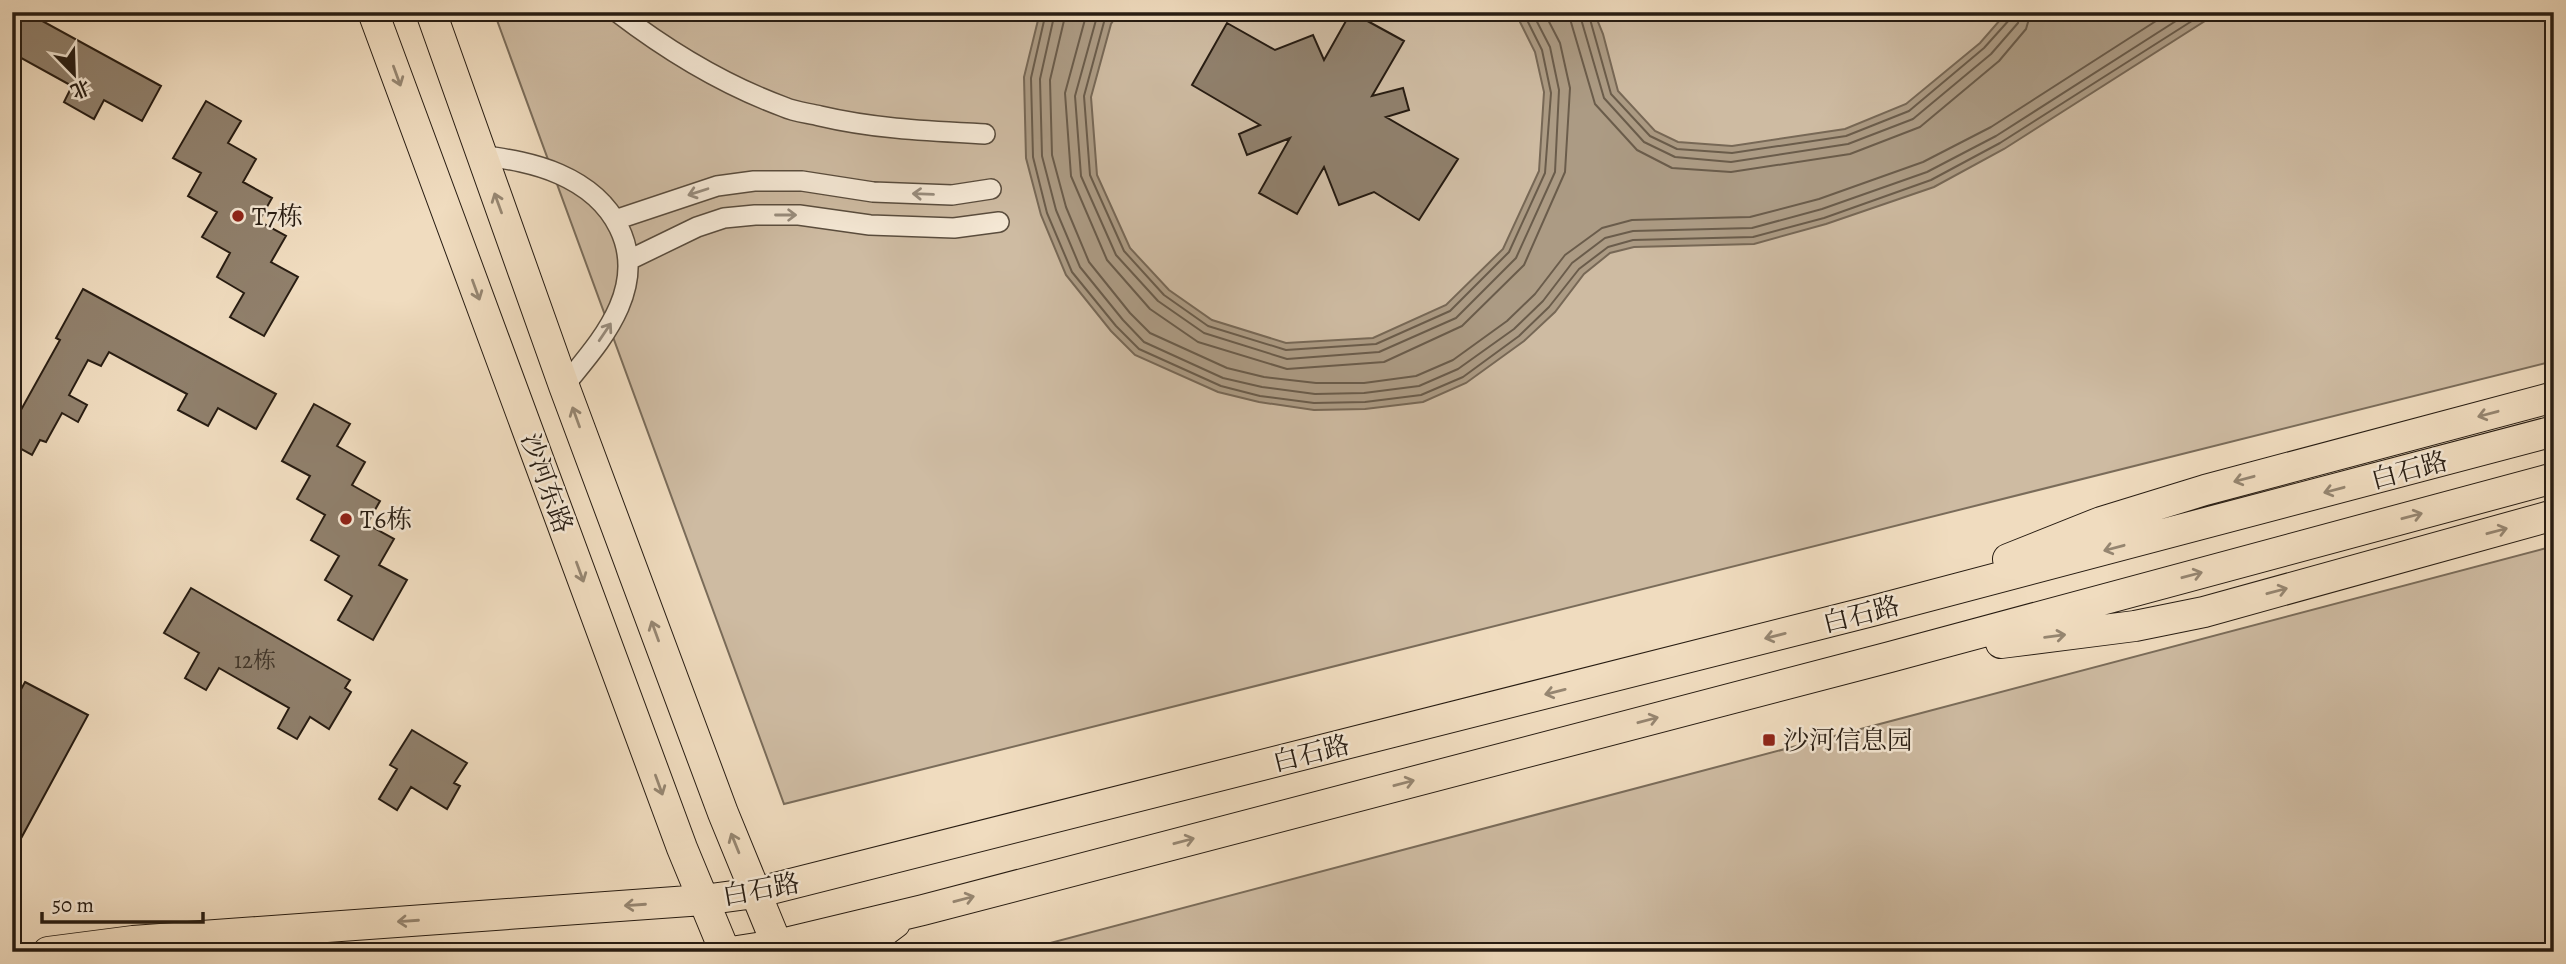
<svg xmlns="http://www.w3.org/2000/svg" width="2566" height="964" viewBox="0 0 2566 964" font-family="Alegreya,'Noto Serif SC',serif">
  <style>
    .green { fill: #cebba2; stroke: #7a6c5a; stroke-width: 2 }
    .water { fill: #ac9b84; stroke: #776856; stroke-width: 2 }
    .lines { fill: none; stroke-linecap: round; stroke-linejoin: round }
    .shore { stroke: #6a5c4b; stroke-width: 2 }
    .building { fill: #90806c; stroke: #271c12; stroke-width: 2 }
    .street-casing { stroke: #594c3d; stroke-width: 22 }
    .primary-casing { stroke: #271c12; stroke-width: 32 }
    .street { stroke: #f5e8d5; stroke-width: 19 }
    .primary { stroke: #f0dcbf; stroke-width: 30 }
    .oneway { stroke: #968671 }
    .oneway2 { stroke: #988c7d }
    .poi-dot { fill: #8f2418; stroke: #f5e8d5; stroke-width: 2.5 }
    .labels { text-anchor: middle; stroke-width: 5; stroke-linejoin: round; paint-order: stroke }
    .number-label { font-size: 23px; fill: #413528 }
    .poi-label { font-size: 26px; fill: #271c12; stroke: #f5e8d5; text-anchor: start }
    .street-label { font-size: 26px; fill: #271c12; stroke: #f5e8d5 }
  </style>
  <rect width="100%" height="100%" fill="#f0dcbf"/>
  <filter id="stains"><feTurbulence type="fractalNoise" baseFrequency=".00286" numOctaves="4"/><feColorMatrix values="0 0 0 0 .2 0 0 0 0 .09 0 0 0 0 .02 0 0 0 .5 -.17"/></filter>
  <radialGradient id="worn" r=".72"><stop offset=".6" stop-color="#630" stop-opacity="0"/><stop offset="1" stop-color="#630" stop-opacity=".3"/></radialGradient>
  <path class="green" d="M494,12H2554V361L784,804Z
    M2554,546V952H1016Z"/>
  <path class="water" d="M1040,12H1119L1111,24L1091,97L1097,175L1130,248L1169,290L1212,320L1286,343L1373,338L1446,305L1503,249L1539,171L1544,92L1535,52L1515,12H1594L1603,34L1618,91L1655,131L1678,142L1732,146L1845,129L1906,104L1980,43L2007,12H2219L2004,149L1934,187L1826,224L1754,244L1634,247L1610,253L1584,274L1555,312L1524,341L1466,383L1423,402L1365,409L1314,410L1259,402L1218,392L1135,355L1111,331L1066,275L1041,215L1026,158L1024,77Z"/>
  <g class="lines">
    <path class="shore" d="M1046,12L1031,78L1033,157L1047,213L1072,272L1116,326L1139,349L1221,386L1260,396L1314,403L1365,402L1421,395L1463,377L1519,336L1549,307L1579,269L1608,247L1633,240L1753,237L1824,218L1931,180L2000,143L2206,12
      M1055,12L1040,79L1042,156L1056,210L1080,267L1123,320L1144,342L1223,378L1262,387L1315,394L1364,393L1419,386L1458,369L1514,329L1543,301L1572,263L1605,238L1633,231L1752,228L1822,209L1927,172L1996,136L2190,12
      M1066,12L1050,80L1052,155L1066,207L1089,262L1130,313L1150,333L1227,368L1264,377L1316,383H1364L1416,376L1453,360L1507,321L1535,294L1565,255L1602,228L1632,220L1750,217L1819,199L1923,162L1991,127L2170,12
      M1087,12L1065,93L1071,176L1107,260L1150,309L1198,342L1287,369L1384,362L1462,326L1524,265L1565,172L1570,88L1560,43L1544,12
      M1100,12L1096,20L1075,96L1081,176L1116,255L1158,301L1204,333L1287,359L1379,352L1456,318L1516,258L1555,172L1559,90L1550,47L1532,12
      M1110,12L1104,22L1084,96L1090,175L1124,251L1164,295L1208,326L1286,350L1376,344L1450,311L1509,252L1545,173L1551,93L1542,50L1523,12
      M1568,12L1595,104L1637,150L1672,168L1731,172L1850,154L1920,127L1999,61L2026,29L2031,12
      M1579,12L1604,98L1644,142L1675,157L1731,162L1848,144L1913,119L1991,54L2018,23L2020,12
      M1588,12L1611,94L1650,136L1677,149L1732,153L1846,136L1909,111L1984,48L2010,19L2011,12"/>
  </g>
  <path class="building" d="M12,12H26L161,86L142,121L104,100L94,119L64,102L72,86L12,53Z
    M1351,12L1404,41L1372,96L1403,88L1409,110L1386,117L1458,159L1419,220L1374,192L1339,205L1324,167L1297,214L1259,193L1290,138L1247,155L1239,134L1260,125L1192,85L1227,23L1275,50L1313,35L1324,60Z
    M206,101L241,121L228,143L256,159L243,182L272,198L259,221L286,236L271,262L298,277L264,336L230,317L244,293L217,277L230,253L202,237L217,212L188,196L201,173L173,158Z
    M83,289L276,394L256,429L218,408L208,426L178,410L187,394L109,352L101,366L88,360L69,395L87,405L78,422L62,413L46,442L40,440L32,455L12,444V426L60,340L56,338Z
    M314,404L350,424L337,446L365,462L352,485L380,501L367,524L394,539L379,565L407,580L373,640L338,620L352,596L325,580L339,556L311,540L325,515L297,499L310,476L282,461Z
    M191,588L350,680L345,688L351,692L329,729L310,717L297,739L278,728L289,708L219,668L206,690L185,678L199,653L164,633Z
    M25,682L88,715L12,855V706Z
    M412,730L467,763L454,783L460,786L447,809L411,787L397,810L379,799L397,769L390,765Z"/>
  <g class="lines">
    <defs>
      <path id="street" d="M617,12C668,51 724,85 784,107C795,112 808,113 820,116C875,129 929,131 985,134
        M481,155C507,159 534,163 559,174C614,198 644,249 619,307C606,337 584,361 564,386
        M615,220L717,186L754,181H802L873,192L952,195L991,189
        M629,260L697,227L724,218L755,215H799L870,225L954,228L999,222"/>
      <path id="primary" d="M373,12L682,848L725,952
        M431,12L564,386L723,813L780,952
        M2008,559L2101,522L2205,490L2554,397
        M2001,643L2135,626L2204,612L2554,515
        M48,952L133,941L703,900L755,893L1876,610L2554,431
        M731,952L777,945L923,910L1890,657L2554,478
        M856,952L895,923"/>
    </defs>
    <use href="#street" class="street-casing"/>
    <use href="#primary" class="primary-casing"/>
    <use href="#street" class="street"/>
    <use href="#primary" class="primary"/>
  </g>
  <defs><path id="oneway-shaft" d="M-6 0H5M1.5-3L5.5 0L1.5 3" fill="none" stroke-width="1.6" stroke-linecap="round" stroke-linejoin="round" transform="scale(1.75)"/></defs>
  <g class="oneway">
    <use href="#oneway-shaft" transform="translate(397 76) rotate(70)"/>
    <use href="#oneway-shaft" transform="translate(498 203) rotate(-110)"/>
    <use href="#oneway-shaft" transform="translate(476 290) rotate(70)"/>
    <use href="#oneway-shaft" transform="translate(2488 414) rotate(165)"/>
    <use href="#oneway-shaft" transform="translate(576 417) rotate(-110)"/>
    <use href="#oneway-shaft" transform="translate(2244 479) rotate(165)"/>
    <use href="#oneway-shaft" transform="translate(2334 490) rotate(165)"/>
    <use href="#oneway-shaft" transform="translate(2412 516) rotate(-15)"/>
    <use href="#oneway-shaft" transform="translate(2497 531) rotate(-15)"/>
    <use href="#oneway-shaft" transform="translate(2114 548) rotate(165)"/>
    <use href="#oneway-shaft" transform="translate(580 572) rotate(70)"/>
    <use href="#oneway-shaft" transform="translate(2192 575) rotate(-15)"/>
    <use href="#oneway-shaft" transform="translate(2277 591) rotate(-15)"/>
    <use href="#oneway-shaft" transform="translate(655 631) rotate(-110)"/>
    <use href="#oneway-shaft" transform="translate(1775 636) rotate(166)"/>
    <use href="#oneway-shaft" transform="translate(2055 636) rotate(-7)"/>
    <use href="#oneway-shaft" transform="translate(1555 692) rotate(166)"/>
    <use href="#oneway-shaft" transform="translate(1648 720) rotate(-15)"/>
    <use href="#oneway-shaft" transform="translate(1404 783) rotate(-15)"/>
    <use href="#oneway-shaft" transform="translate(659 785) rotate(70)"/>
    <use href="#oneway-shaft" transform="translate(1184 841) rotate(-15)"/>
    <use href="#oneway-shaft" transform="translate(735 843) rotate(-112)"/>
    <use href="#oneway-shaft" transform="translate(964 899) rotate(-15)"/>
    <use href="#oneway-shaft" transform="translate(635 905) rotate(176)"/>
    <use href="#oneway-shaft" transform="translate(408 921) rotate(176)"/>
  </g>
  <g class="oneway2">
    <use href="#oneway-shaft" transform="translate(698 192) rotate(162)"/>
    <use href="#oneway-shaft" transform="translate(923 194) rotate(-178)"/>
    <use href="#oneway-shaft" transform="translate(786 215)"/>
    <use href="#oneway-shaft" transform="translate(605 332) rotate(-56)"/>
  </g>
  <g class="poi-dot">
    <circle cx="238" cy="216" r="7"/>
    <circle cx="346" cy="519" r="7"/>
    <rect x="1762" y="733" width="14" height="14" rx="3.5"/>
  </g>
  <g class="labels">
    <g class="number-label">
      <text x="255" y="668">12栋</text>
    </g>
    <g class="poi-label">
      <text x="252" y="225">T7栋</text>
      <text x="360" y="528">T6栋</text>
      <text x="1783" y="749">沙河信息园</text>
    </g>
    <g class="street-label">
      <text transform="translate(2409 470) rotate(-15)" y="9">白石路</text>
      <text transform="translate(547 483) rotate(70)" y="9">沙河东路</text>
      <text transform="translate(1861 614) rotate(-14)" y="9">白石路</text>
      <text transform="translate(1311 753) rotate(-14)" y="9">白石路</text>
      <text transform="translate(761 889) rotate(-10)" y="9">白石路</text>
    </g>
  </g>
  <rect width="2566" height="964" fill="none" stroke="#f0dcbf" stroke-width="42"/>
  <rect x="14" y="14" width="2538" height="936" fill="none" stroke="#271c12" stroke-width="3.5"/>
  <rect x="21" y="21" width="2524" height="922" fill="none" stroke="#271c12" stroke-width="2"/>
  <g transform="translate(74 74) rotate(157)" stroke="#f5e8d5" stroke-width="5" paint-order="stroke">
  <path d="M0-5L12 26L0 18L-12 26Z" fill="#271c12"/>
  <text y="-10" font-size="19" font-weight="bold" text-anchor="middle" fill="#271c12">北</text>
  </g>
  <path d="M42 912v10h161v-10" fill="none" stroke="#271c12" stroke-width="3.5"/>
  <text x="52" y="912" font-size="21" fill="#271c12" stroke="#f5e8d5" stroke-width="5" paint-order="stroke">50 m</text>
  <rect width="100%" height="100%" filter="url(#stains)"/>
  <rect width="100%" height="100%" fill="url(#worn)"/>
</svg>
